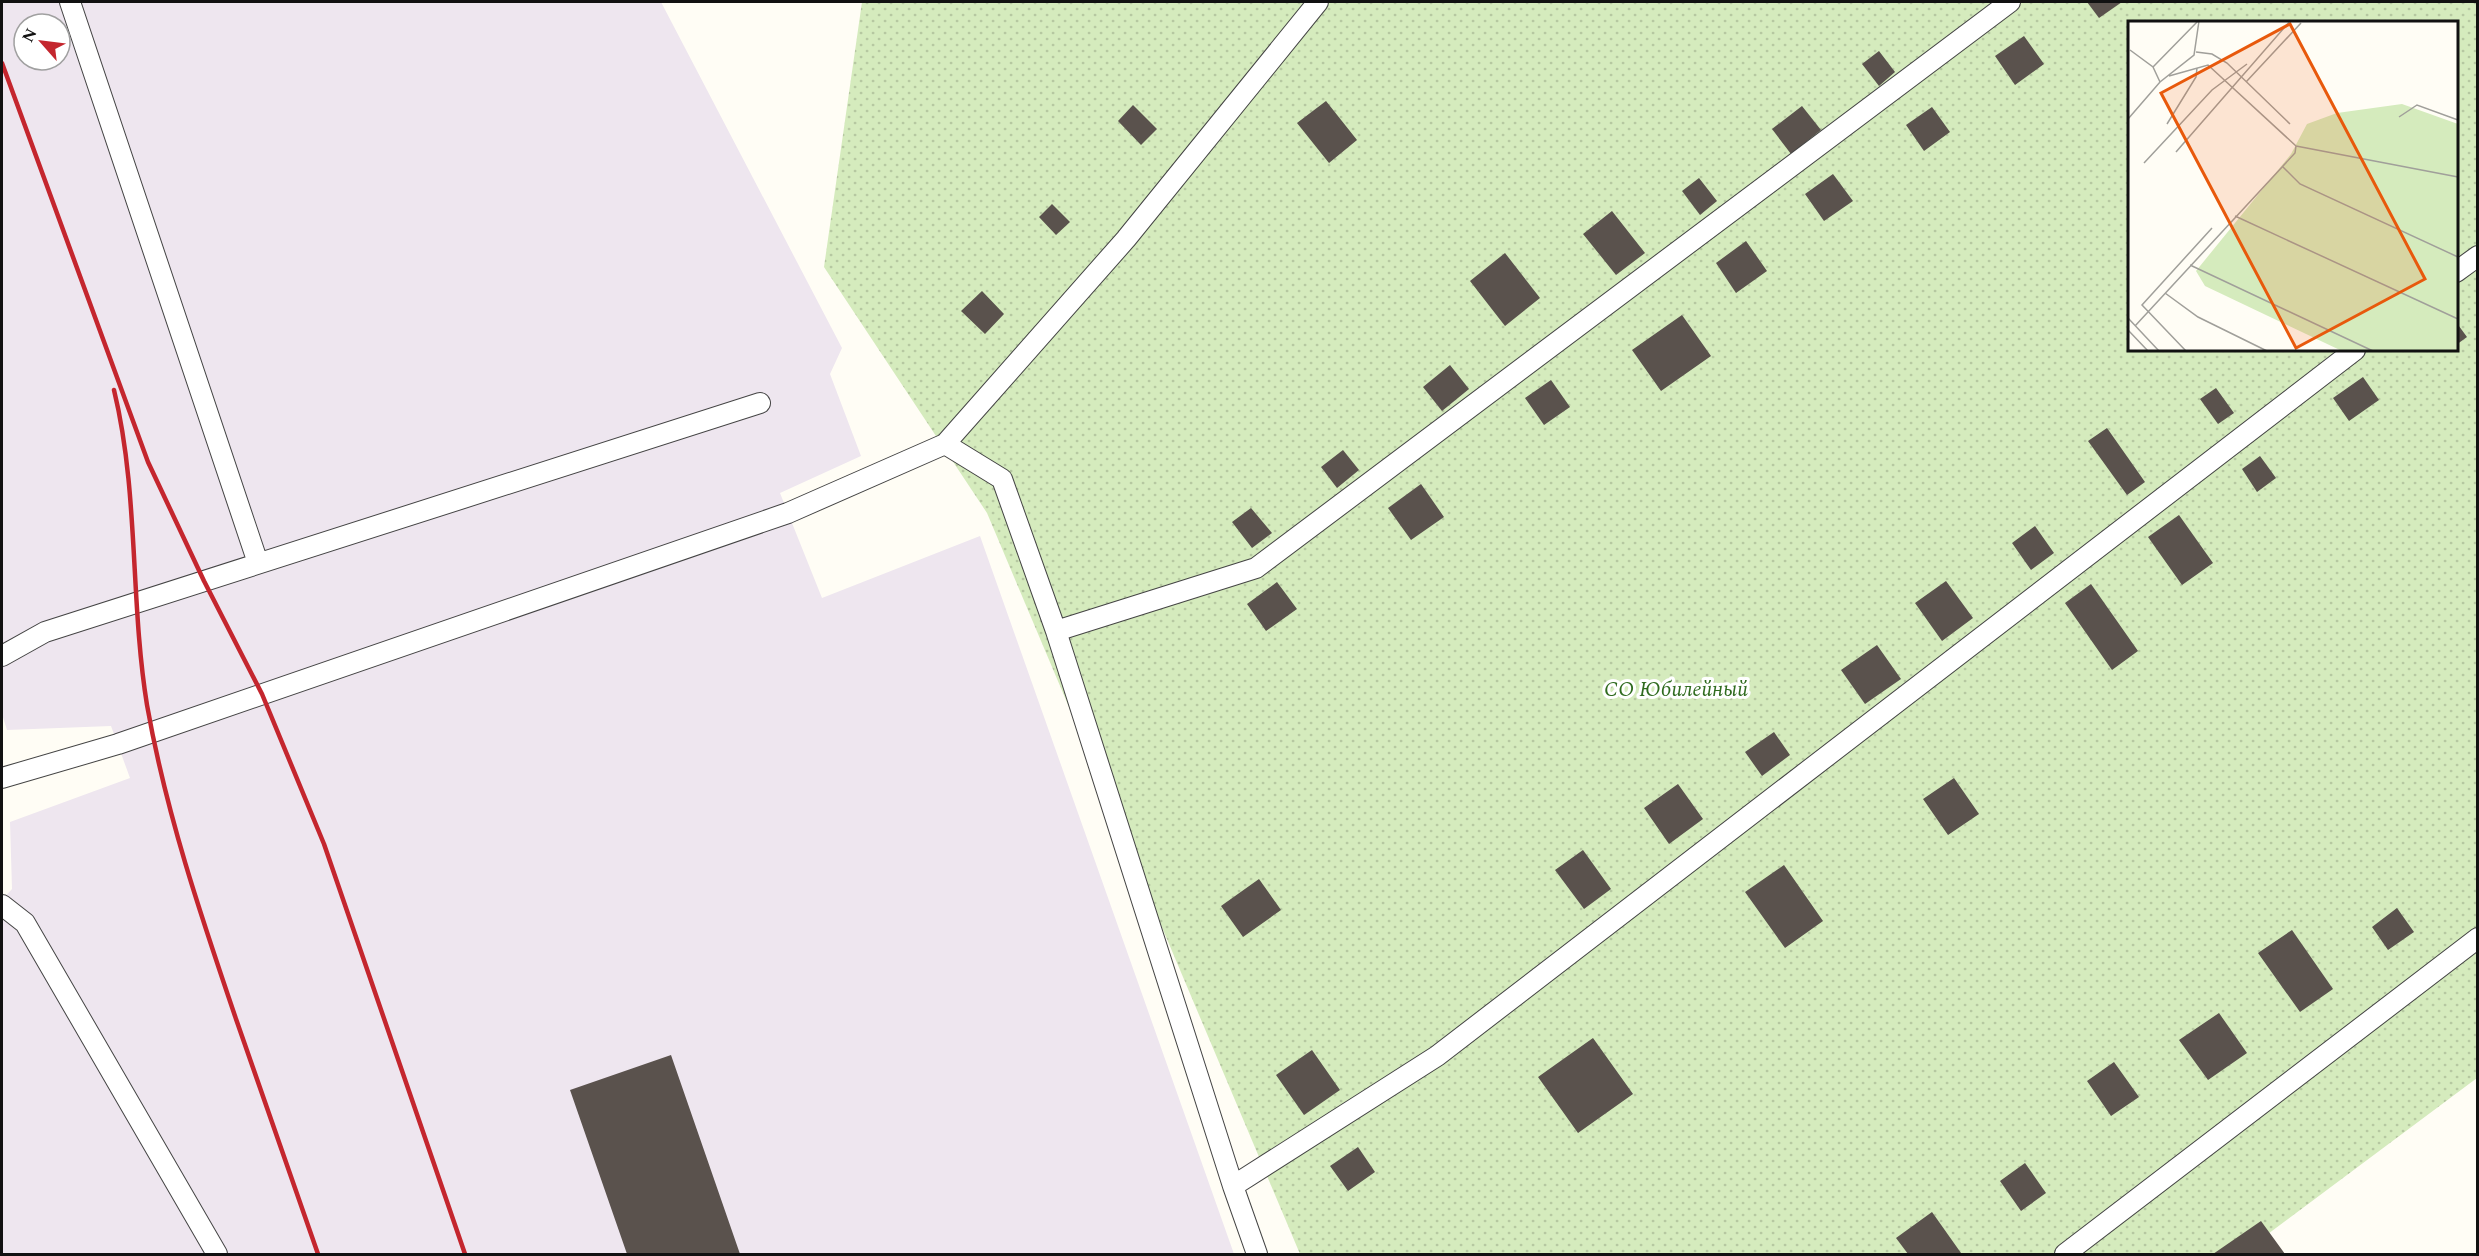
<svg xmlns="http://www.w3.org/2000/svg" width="2479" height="1256" viewBox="0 0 2479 1256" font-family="Spectral,serif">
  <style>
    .industrial { fill: #eee6ef; fill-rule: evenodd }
    .garden { fill: url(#garden-dots); fill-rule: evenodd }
    .building { fill: #5a524d }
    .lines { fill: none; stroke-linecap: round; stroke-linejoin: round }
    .lane-casing { stroke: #444; stroke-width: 22 }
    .lane { stroke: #fff; stroke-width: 20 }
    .rail { stroke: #c4262e; stroke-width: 4.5 }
    .labels { text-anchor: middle; stroke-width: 6; stroke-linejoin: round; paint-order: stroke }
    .park-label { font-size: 21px; font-style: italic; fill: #2f6b1f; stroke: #fff }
    .inset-road { fill: none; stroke: #a09f9a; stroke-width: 1.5 }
    .view { fill: #e8590c; fill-opacity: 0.15; stroke: #e8590c; stroke-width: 3 }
    .inset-edge { fill: none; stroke: #111; stroke-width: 3 }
  </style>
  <defs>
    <pattern id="garden-dots" width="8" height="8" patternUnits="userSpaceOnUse" patternTransform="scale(1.5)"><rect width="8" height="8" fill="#d5ebbd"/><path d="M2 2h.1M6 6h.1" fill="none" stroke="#b6c8a1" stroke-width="1.8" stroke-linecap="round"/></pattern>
  </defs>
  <rect width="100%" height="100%" fill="#fffdf5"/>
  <path class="industrial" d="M2,2H661L842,348L830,374L861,456L780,493L822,598L980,536L1234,1254H2V900L12,889L10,822L130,778L111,726L7,730L2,714ZM24,24H60V60H24Z"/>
  <path class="garden" d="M862,2H2477V1078L2241,1254H1300L987,513L824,267ZM2130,22H2456V350H2130Z"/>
  <path class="building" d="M2087,2H2122L2099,18Z
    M2024,36L2044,64L2015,85L1995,56Z
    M1879,51L1895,72L1879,86L1862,64Z
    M1326,101L1357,140L1329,163L1297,123Z
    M1133,105L1157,129L1141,145L1118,121Z
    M1802,106L1821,130L1791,154L1772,129Z
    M1932,107L1950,132L1924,151L1906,125Z
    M1833,174L1853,201L1824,221L1805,194Z
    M1699,178L1717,201L1700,215L1682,191Z
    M1052,204L1070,222L1056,235L1039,217Z
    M1612,211L1645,253L1616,275L1583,234Z
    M1746,241L1767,271L1736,293L1716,263Z
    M1505,253L1540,298L1505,326L1470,281Z
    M982,291L1004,314L985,334L961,311Z
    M1682,315L1711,356L1661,391L1632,350Z
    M2456,322L2467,337L2456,345Z
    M1450,365L1469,389L1442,411L1423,387Z
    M2363,377L2379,400L2349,421L2333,398Z
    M1551,380L1570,407L1544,425L1525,398Z
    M2216,388L2234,413L2218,424L2200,399Z
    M2107,428L2145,482L2127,495L2088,441Z
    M1343,450L1359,470L1337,488L1321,467Z
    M2260,456L2276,478L2257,492L2242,469Z
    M1421,484L1444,517L1411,540L1388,508Z
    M1251,508L1272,533L1252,548L1232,522Z
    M2179,515L2213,563L2182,585L2148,537Z
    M2035,526L2054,553L2031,570L2012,543Z
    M1946,581L1973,618L1942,641L1915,603Z
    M1277,582L1297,609L1266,631L1247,604Z
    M2091,584L2138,651L2112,670L2065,603Z
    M1877,645L1901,679L1865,704L1841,670Z
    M1774,732L1790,755L1762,776L1745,752Z
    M1954,778L1979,814L1948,835L1923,799Z
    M1678,784L1703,819L1669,844L1644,808Z
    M1583,850L1611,889L1584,909L1555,870Z
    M1784,865L1823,921L1785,948L1745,892Z
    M1259,879L1281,910L1243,937L1221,906Z
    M2397,908L2414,932L2388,950L2372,927Z
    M2292,930L2333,989L2300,1012L2258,953Z
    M2219,1013L2247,1053L2208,1080L2179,1040Z
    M1593,1038L1633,1094L1578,1133L1538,1077Z
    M1312,1050L1340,1090L1304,1115L1276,1075Z
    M671,1055L740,1254H627L570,1090Z
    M2114,1062L2139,1097L2111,1116L2087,1081Z
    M1358,1147L1375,1172L1348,1191L1330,1166Z
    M2025,1163L2046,1193L2021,1211L2000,1181Z
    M1932,1212L1961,1253L1959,1254H1908L1896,1238Z
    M2261,1221L2285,1254H2213Z"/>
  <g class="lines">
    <defs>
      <path id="lane" d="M70,2L258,563
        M2456,272L2478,256
        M945,444L1126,239L1318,2
        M1056,631L1256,568L2010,2
        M2,656L45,632L760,403
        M2,778L118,744L788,513L945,444L1002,479L1056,631L1233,1186L1257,1254
        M2,905L25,923L217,1254
        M1233,1186L1437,1056L2355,350
        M2065,1254L2478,938"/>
    </defs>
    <use href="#lane" class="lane-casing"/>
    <use href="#lane" class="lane"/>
    <path class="rail" d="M2,63L148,462L204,581L262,694L324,844L465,1254
      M114,390C139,493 130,601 147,705C166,813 201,916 236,1019C264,1098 291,1176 318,1254"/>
  </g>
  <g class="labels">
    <g class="park-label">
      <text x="1676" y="696">СО Юбилейный</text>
    </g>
  </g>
  <g transform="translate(2128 21)">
    <rect width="330" height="330" fill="#fffdf5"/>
    <path d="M274,83L330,103V330H214L77,265L68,250L163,133L179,103L209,92Z" fill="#d5ebbd"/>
    <path class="inset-road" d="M2,29L25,46L32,61M68,31L84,33L99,42L162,103M25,46L70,0M118,61L173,2M271,96L289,84L330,99M0,98L32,61L66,34L71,0M39,103L68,56L69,47M168,125L330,156M48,131L162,0M16,142L84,69L119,43M155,146L172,163L330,236M107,195L330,298M62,244L245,330M37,272L70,296L139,330M0,297L31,330M7,305L167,132L168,125L80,44L41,55M0,309L20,330M58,330L14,284L84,207"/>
    <path class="view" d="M162,3L297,258L168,327L33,72Z"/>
    <rect width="330" height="330" class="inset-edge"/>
  </g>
  <rect width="2479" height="1256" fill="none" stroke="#111111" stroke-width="6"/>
  <g transform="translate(42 42) rotate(298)"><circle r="28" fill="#ffffff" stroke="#a0a0a0" stroke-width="1.5"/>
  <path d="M0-4.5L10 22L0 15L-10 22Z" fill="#c4262e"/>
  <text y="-9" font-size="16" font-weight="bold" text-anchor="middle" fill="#111111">N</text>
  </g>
</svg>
